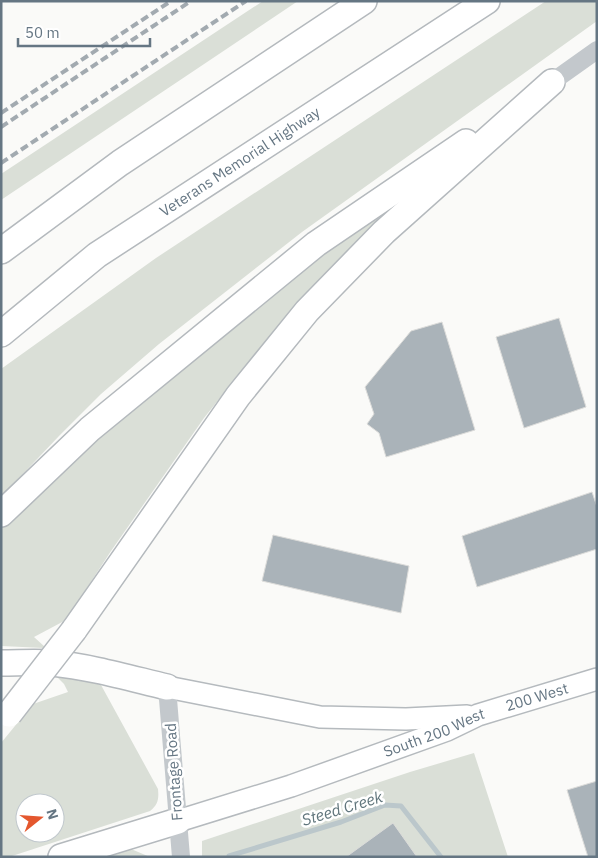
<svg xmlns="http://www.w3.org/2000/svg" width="598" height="858" viewBox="0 0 598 858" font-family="'IBM Plex Sans',sans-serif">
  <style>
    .green { fill: #dadfd7; fill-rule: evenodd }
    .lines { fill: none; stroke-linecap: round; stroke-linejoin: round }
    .stream { stroke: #bbc7cb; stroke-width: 5 }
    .building { fill: #aab3b9; stroke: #dcdcda }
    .major-casing { stroke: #b5babe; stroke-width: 24 }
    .highway-casing { stroke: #b4b9bd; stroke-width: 28 }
    .minor { stroke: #c3c8cc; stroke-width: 18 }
    .major { stroke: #fff; stroke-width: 21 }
    .highway { stroke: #fff; stroke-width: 25 }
    .rail { stroke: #a2aab0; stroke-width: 4; stroke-dasharray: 8 4; stroke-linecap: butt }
    .highway-bridge-casing { stroke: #b4b9bd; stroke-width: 28; stroke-linecap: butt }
    .highway-bridge { stroke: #fff; stroke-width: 25 }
    .labels { text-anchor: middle; stroke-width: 5; stroke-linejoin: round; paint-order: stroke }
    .street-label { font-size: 15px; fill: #657683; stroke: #fff }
    .water-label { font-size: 16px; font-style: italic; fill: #60757c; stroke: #fff }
  </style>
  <rect width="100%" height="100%" fill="#fafaf8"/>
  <path class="green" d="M263,1H298L1,200V174Z
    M546,1H597V21L302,232L159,344L101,394L59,436L1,497V369L156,258Z
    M425,178L358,240L305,295L254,355L204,418L111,551L66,620L34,637L45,647L44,648L1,646V529L11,518L214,332Z
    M58,673L89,680L101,685L158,789C159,799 158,805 150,811L9,857H1V743L33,704L68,692L64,684L56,676ZM25,803H55V833H25Z
    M474,753L508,857H202V841L410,772Z
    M124,846L150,857H86Z"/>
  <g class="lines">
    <path class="stream" d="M229,856L341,822L385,805L401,806L441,857"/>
  </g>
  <path class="building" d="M559,318L586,407L524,428L496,337Z
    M442,322L475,430L386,457L379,433L367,424L374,414L365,387L411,331Z
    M592,492L597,507V549L477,587L462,536Z
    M273,535L409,566L401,613L262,581Z
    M597,781V857H588L567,790Z
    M393,823L417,857H346Z"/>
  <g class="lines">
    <defs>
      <g id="major">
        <path d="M167,687L320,717L406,719L467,716"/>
        <path id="s1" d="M178,821L291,786L447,730L478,715L597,679"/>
      </g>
      <g id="highway">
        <path d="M1,251L120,163L364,1"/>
        <path id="s2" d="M1,334L97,255L487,1"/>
        <path d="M1,514L90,429L316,244L466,142"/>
        <path d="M74,630L238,396L307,311L384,232L552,82"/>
        <path d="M1,663C18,663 35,662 52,663C91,667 129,678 167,687"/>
        <path d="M61,857L178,821"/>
      </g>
    </defs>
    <use href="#major" class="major-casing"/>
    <use href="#highway" class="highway-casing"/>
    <path class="minor" d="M552,82L597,50
      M167,687L181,857"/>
    <use href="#major" class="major"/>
    <use href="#highway" class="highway"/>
    <path class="rail" d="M1,113L171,1
      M1,127L191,1
      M1,163L246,1"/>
    <defs>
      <path id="highway-bridge" d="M9,714L74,630"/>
    </defs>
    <use href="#highway-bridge" class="highway-bridge-casing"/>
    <use href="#highway-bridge" class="highway-bridge"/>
  </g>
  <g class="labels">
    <g class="street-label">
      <text dy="5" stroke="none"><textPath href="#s2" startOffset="295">Veterans Memorial Highway</textPath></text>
      <text dy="5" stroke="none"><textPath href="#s1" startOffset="380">200 West</textPath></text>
      <text dy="5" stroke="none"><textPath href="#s1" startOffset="271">South 200 West</textPath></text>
      <text transform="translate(174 772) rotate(-94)" y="5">Frontage Road</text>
    </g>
    <g class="water-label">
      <text transform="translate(342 808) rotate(-17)" y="6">Steed Creek</text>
    </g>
  </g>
  <rect width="598" height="858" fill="none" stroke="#657683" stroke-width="5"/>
  <g transform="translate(40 818) rotate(73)"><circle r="24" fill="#ffffff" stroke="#c1c8cd"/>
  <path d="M0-4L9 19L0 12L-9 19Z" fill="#e4572e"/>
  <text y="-8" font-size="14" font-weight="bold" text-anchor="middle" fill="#657683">N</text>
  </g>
  <path d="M18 38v8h132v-8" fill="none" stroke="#657683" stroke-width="2.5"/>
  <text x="25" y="38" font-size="15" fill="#657683" stroke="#ffffff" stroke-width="4" paint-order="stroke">50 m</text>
</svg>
